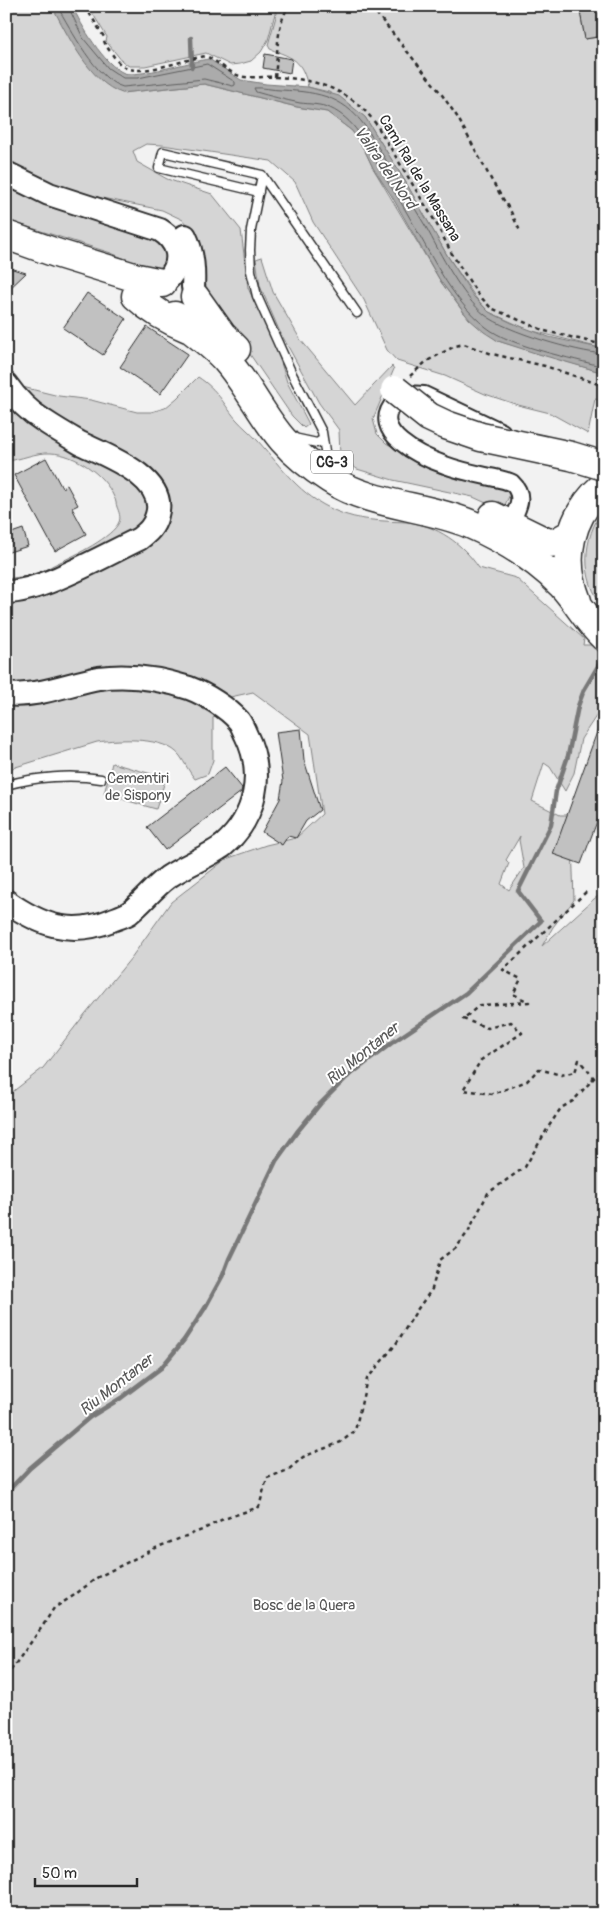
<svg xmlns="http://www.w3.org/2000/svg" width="610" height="1920" viewBox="0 0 610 1920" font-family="Pangolin,sans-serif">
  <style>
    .green { fill: #d5d5d5; stroke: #808080; fill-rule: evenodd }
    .water { fill: #ababab; stroke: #787878 }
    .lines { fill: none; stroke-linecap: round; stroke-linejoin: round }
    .shore { stroke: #5e5e5e; stroke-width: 1 }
    .stream { stroke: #787878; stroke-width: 4.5 }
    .building { fill: #c1c1c1; stroke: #2b2b2b }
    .lane-casing { stroke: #2b2b2b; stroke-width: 11 }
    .street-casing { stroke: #2b2b2b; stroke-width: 20 }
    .secondary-casing { stroke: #2b2b2b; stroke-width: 26 }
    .highway-casing { stroke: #2b2b2b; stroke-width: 31 }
    .path { stroke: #2b2b2b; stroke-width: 2.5; stroke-dasharray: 4 4; stroke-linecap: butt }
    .lane { stroke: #fff; stroke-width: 8 }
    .street { stroke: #fff; stroke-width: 16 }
    .secondary { stroke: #fff; stroke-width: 22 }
    .highway { stroke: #fff; stroke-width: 28 }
    .highway-bridge-casing { stroke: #2b2b2b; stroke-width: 31; stroke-linecap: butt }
    .highway-bridge { stroke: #fff; stroke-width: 28 }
    .labels { text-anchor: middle; stroke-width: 4; stroke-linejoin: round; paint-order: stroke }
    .shield { fill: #fff; stroke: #6b6b6b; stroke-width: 1 }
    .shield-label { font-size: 14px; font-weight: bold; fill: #2b2b2b }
    .street-label { font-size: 15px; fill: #2b2b2b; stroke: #fff }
    .park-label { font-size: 15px; fill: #565656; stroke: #fff }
    .water-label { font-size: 16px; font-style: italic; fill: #585858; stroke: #fff }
  </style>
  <rect width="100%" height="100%" fill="#f2f2f2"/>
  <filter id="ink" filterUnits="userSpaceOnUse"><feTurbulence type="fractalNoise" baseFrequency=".02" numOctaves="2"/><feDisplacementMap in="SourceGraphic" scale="10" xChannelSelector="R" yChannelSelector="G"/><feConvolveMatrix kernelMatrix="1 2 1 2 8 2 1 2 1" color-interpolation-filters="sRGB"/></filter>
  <g filter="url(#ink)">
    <path class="green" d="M6,6H52L69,36L122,93L204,84L297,107L327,112L352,131L365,151L373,168L441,282L464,313L498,341L604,373V401L595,399L588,434L550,413L518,405L485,394L445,376L397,361L387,350L364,300L313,222L295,182L271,161L162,145L146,144L133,151L137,162L167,179L212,194L241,230L248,288L277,350L287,382L309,424L304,428L292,416L249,353L219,321L215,304L206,286L192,233L183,220L162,210L77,193L46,181L6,161Z
      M88,6H277L268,40L261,52L251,61L240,64L230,65L206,53L145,66H129L122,61L106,41L107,37Z
      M279,6H579L585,39L604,36V349L529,330L489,312L476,298L447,255L405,181L365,117L329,92L308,87C302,60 294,58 270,49L268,45Z
      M6,184L162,240L168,257L164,264L158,269L146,268L111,253L6,220Z
      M262,257L273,292L300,339L355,405L392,366L394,369L373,419L377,434L386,443L439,473L460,480L495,485L505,488L510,494L504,507H495L473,497L393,480L357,469L340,456L339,430L319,403L279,330L260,286L256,259Z
      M198,377C219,391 221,401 236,419C243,427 251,433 258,441C283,469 299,495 336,511C359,521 383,521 407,522C437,525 463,544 479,568L516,578L584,639L583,645H592L604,653V704L581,739L574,773L565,791L550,767L544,763L532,801L560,815H571L574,900L553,927L542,946L594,899L604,892V1914H6V1097L43,1068L85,1014L131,958L171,902L226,859L266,845L296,838L322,814L310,734L253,692L226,698L213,718V760L208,774L195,779C189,772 185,763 180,756C165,736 119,739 97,742L6,770V579C16,577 27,577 36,574C45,571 52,565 60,562C74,556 113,537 119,522C121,517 119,512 117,507C116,504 116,500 114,497C104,474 75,454 51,453C35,452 21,460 6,461V383L59,396L91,400L137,412H151L165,408L177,398ZM520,836L519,840L524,868L509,890L501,884L509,863L506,860Z
      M604,509V607C580,580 582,537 604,509Z
      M112,763L166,778L156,809L104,794Z"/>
    <path class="water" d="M52,6H72C82,26 103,64 124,73C138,78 191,61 209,59L241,80L266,84L308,87L339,96L365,117L405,181L447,255L474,297L489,312L512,323L549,337L604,349V373L535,353L498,341L484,332L469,319L441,282L391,195L373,168L365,151L352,131L327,112L297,107L204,84L122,93C90,83 67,34 52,6Z"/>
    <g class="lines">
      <path class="shore" d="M57,6C71,29 96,80 123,87L204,79L233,86L235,85V82L207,64L138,78H123L108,68L83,38L68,6
        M604,354C576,352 507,332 485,315C462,297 440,253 426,227C407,195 388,164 369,132C346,97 321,92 281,90C273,90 262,87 254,88L256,92C270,96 285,100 300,103C309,104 321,104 330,108C354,119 365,142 377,164C386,181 398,196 407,213C430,252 450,299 486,327C511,347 572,358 604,367"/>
      <path class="stream" d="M191,38L192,67
        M6,1493L30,1468L90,1417L121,1398L161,1368L184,1340L205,1308L223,1275L229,1259L276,1161L297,1132L320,1104L346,1078L393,1042L466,993L541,921L518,891L551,825L556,791L568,756L578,706L584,690L604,656"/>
    </g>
    <path class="building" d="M579,6H604V36L585,39Z
      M265,54L292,59L290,73L263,68Z
      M6,267L26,273L6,292Z
      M87,293L126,319L103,355L63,328Z
      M147,327L188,354L160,394L120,367Z
      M46,458L62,488L67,485L78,505L72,508L86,534L55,551L14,475Z
      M23,529L28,546L6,553V535Z
      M602,718L604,719V803L581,864L553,854Z
      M301,729L304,760L320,810L306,821L296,838L288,836L282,845L262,832L280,799L283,781L276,732Z
      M225,767L242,788L241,792L165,850L147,827Z"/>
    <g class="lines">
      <defs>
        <path id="lane" d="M262,175L251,230L250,250L251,271L257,296L292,374L322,432L326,458L333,469
          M259,192L159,168L163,152L262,175L357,313
          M294,438L317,443L323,439
          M6,785C36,777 71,774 101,779"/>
        <path id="street" d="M502,432L424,395C413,394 403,394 395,402C367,432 422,457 445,465C458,470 472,473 486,476C494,478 504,479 512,483C526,496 517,510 510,524"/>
        <path id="secondary" d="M6,173L49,194L160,230C179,242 183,261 169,278
          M185,236C193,252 194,270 193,287
          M6,384C17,400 28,411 44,421C56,429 68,436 80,443C107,456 168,478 157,515C154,527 148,532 139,539C105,555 42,592 6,592
          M6,694C36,698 70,683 99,678C128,674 161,679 189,688C205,694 228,708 239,721C242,725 244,731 246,735C265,773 256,817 224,845C210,856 184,866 168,877C154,887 143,902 129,913C124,916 117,918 112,920C71,937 40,925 6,901"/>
        <path id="highway" d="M6,235L56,253L137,278L162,283
          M136,296C152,311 168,320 188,328
          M195,297L222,335L236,349
          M175,316C192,331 211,343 226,360C248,385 262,416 283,440C297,456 313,468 330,479C371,506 425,505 470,524C502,538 536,559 561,584C577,601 587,621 604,637
          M493,516L548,543L557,542L571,534
          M577,601C560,559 569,516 604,485"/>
      </defs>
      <use href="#lane" class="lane-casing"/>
      <use href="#street" class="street-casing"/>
      <use href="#secondary" class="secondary-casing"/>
      <use href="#highway" class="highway-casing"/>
      <path class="path" d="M85,6L104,37C103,43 108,48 112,54C116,60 121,67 129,69C148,74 186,59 206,56C217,61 229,73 240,76C250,79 264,76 275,77C315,79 351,89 376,124L436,223L452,254L477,293L491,308L545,331L604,345
        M373,6L377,14L440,92L458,118L492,181L511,212L521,233
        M415,6H442
        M275,77C278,54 276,24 289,6
        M410,376L427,361L455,346L464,344L492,354L545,366L604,386
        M586,892L503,970L521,979L513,994L529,1002L480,1005L463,1019L488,1028L511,1022L522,1033L481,1060L463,1090L493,1094L527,1081L539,1069L561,1075L575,1072L579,1060L594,1078
        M6,1677L42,1627L54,1608L73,1596L98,1577L160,1546L202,1530L221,1520L259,1507L267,1478L288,1470L303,1457L341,1442L355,1431L367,1379L396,1344L417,1310L432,1289L440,1260L456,1248L468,1232L488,1193L525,1167L549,1126L561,1108L573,1101L594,1078L604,1071"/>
      <use href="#lane" class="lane"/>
      <use href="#street" class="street"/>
      <use href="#secondary" class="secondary"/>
      <use href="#highway" class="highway"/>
      <defs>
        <path id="highway-bridge" d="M395,390L429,417L446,425L481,437L571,456L604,466"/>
      </defs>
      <use href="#highway-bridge" class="highway-bridge-casing"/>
      <use href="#highway-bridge" class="highway-bridge"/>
    </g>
  </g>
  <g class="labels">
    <rect class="shield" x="311" y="450.5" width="42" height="23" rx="4"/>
    <g class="shield-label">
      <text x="332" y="467">CG-3</text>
    </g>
    <g class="street-label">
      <text transform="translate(420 178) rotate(59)" y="5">Camí Ral de la Massana</text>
    </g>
    <g class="park-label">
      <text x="138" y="783">Cementiri<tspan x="138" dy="17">de Sispony</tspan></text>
      <text x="304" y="1610">Bosc de la Quera</text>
    </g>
    <g class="water-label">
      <text transform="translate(386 167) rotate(55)" y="6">Valira del Nord</text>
      <text transform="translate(362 1053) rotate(-39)" y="6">Riu Montaner</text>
      <text transform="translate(116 1384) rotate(-38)" y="6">Riu Montaner</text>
    </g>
  </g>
  <rect width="610" height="1920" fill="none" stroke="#fff" stroke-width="25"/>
  <rect x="12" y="12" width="585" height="1895" fill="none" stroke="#2b2b2b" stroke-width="2" filter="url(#ink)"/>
  <path d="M35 1878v8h102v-8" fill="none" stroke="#2b2b2b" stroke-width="2.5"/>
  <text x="42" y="1878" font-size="15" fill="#2b2b2b" stroke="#ffffff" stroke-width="4" paint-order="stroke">50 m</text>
</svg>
